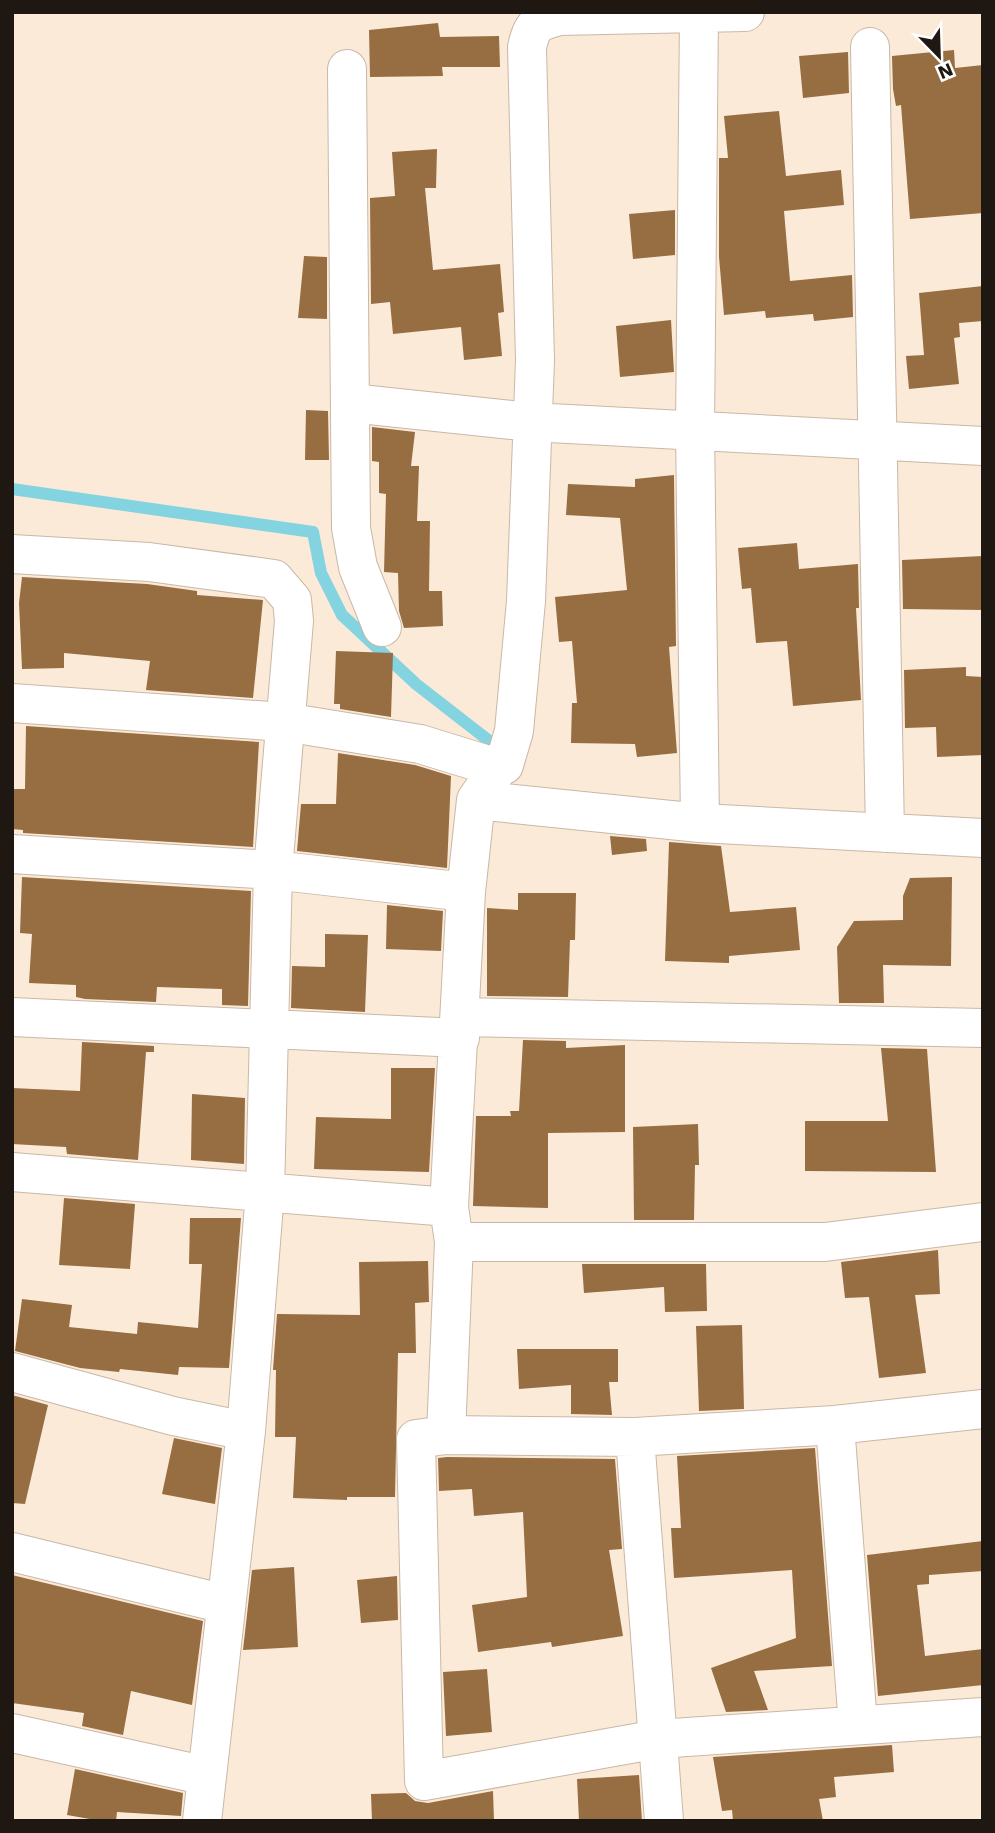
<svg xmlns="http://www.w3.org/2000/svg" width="995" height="1833" viewBox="0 0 995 1833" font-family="'Work Sans',sans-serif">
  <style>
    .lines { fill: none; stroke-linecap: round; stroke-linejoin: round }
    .stream { stroke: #83d3e0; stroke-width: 12 }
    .building { fill: #976d42 }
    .minor-casing { stroke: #c9b8a7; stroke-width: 40 }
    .minor { stroke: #fff; stroke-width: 38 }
  </style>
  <rect width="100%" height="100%" fill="#fcead8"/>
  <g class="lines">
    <path class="stream" d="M12,489L313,532L321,573L342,615L416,684L497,747"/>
  </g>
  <path class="building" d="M438,23L440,37L499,36L500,67H442L443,76L370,77L369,30Z
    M954,50L955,68L983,65V213L910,219L901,105L896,106L893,89L892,56Z
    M848,52L849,93L803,98L799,56Z
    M779,111L786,176L841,170L844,205L784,211L790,281L852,275L853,317L814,321L813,314L766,318L765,311L724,315L719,257V158H728L724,116Z
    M437,149L436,188H425L433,270L500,264L504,312L498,313L502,356L464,360L461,327L393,334L390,302L371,304L370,198L395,196L392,152Z
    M675,210V255L633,259L629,214Z
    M304,256L327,257V319L298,318Z
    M983,286V321L959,323L960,337L954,338L959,384L909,389L906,356L924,355L919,293Z
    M671,320L674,372L620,377L616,326Z
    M306,410L328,411L329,460H305Z
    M372,427L415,432L411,466H419L417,521H430L429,591H442L443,626L404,628L399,611L398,573L384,572L386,494L379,493V462L372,461Z
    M674,475L676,646L669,647L677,753L637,757L635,744L571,743L572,703H577L572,641L559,642L555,597L627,590L620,518L566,515L568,484L635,487V479Z
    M797,543L799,569L858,564L859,608H856L861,700L793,706L787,641L756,643L751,588L742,589L738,548Z
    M983,556V610L903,609L902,560Z
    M22,577L147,584L197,591V595L263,600L253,698L146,690L150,661L64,653V668L22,669L19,603Z
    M336,651L393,653L391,717L340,709V704H334Z
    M966,667V676L983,677V755L937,757L936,727L905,728L904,670Z
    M26,726L259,742L253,847L23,833V830L12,829V789H25Z
    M338,753L415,765L451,776L447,868L297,851L301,804H336Z
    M610,836L646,839L647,851L612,855Z
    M669,842L721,846L730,912L796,907L800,950L729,956V963L665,961Z
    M22,877L251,891L248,1006L222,1005V989L157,987L156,1002L85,999L76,997V985L29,983L32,934L20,933Z
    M952,877L951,966L883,965L884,1003H839L837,947L854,921L903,920V896L910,878Z
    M518,893H576L575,940H570L568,997L487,996V908L518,910Z
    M387,905L443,911L441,951L386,949Z
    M325,934L368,935L365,1012L291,1008L292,966L325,967Z
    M523,1040L566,1041V1048L625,1045V1132L548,1133V1208L473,1206L476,1116H511L510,1111H519Z
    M82,1042L154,1046V1052H146L138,1160L67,1154L66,1147L12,1144V1088L80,1091Z
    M881,1048L927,1049L936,1172L805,1171V1121H888Z
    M391,1068H435L429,1172L314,1169L316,1117L391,1119Z
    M192,1094L245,1098L244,1164L191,1160Z
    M698,1124L699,1165H695L694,1220H634L633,1127Z
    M64,1198L135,1204L130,1269L59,1265Z
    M190,1218H241L229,1368L179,1367L178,1375L120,1369L119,1372L80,1368L15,1351L22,1299L72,1305L69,1327L137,1334L138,1322L198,1328L202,1264H189Z
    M938,1250L940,1294L915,1295L926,1373L879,1378L869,1297L845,1298L841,1262Z
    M428,1261L429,1302L415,1303L416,1353H398L395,1497H347V1500L293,1498L296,1437H275L276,1370H273L277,1314L360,1315L359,1262Z
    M582,1264H706L707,1311L665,1312L664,1287L584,1293Z
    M742,1325L744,1409L699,1411L696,1326Z
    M517,1349H618V1382H609L612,1415L571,1414V1385L519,1389Z
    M12,1395L48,1405L25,1504L12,1503Z
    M174,1438L222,1448L215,1504L162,1494Z
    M815,1448L832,1666L754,1671L768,1710L726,1712L711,1668L796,1638L792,1570L674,1578L671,1528H681L677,1456Z
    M447,1457L615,1459L622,1549L609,1550L623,1636L552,1647L551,1642L478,1652L472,1605L527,1597L523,1512L474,1516L472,1489L439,1491L438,1458Z
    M983,1541V1571L929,1575V1584L917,1585L925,1656L983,1649V1685L878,1696L867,1555Z
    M294,1567L298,1647L243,1650L252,1570Z
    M12,1575L203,1621L192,1705L131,1691L123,1735L82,1726L84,1713L12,1703Z
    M397,1576L398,1620L361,1623L357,1580Z
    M487,1669L492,1732L446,1736L443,1672Z
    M892,1745L894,1772L834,1777L836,1797L819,1799L823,1821H733L732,1810L722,1811L713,1757Z
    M75,1769L183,1793L181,1816L117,1812L116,1821H101L67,1815Z
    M639,1775L642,1821H579L577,1779Z
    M493,1791L494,1821H372L371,1794L406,1793L415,1801L428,1803Z"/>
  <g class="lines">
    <defs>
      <path id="minor" d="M699,14L695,430L700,823
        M870,47L885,833
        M347,69L351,528L358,567L382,627
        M351,403L531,422L983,446
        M12,554L149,562L274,579L292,600L294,621L273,870L265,1192L246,1431L202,1821
        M12,703L285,722L420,744L498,768
        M476,800L700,823L983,838
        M12,854L273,870L466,892
        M12,1017L460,1038
        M460,1017L983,1028
        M12,1172L449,1207
        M454,1242H825L983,1222
        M12,1372L173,1416L246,1431
        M835,1425L858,1725
        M446,1435L454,1242L449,1207L466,892L476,800L498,768L504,765L514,731L526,601L535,360L527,47C533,23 536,23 559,16L745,12
        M635,1437L446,1435L416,1439L424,1781L658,1739L983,1717
        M12,1552L225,1604
        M12,1733L207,1776
        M664,1821L635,1437L835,1425L983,1409"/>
    </defs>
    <use href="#minor" class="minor-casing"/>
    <use href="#minor" class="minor"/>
  </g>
  <rect width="995" height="1833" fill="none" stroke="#1f1812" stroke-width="28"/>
  <g transform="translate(939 56) rotate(157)" stroke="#ffffff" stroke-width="5" paint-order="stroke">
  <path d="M0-5L12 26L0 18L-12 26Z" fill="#1f1812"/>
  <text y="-10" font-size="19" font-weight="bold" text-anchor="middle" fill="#1f1812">N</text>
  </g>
</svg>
